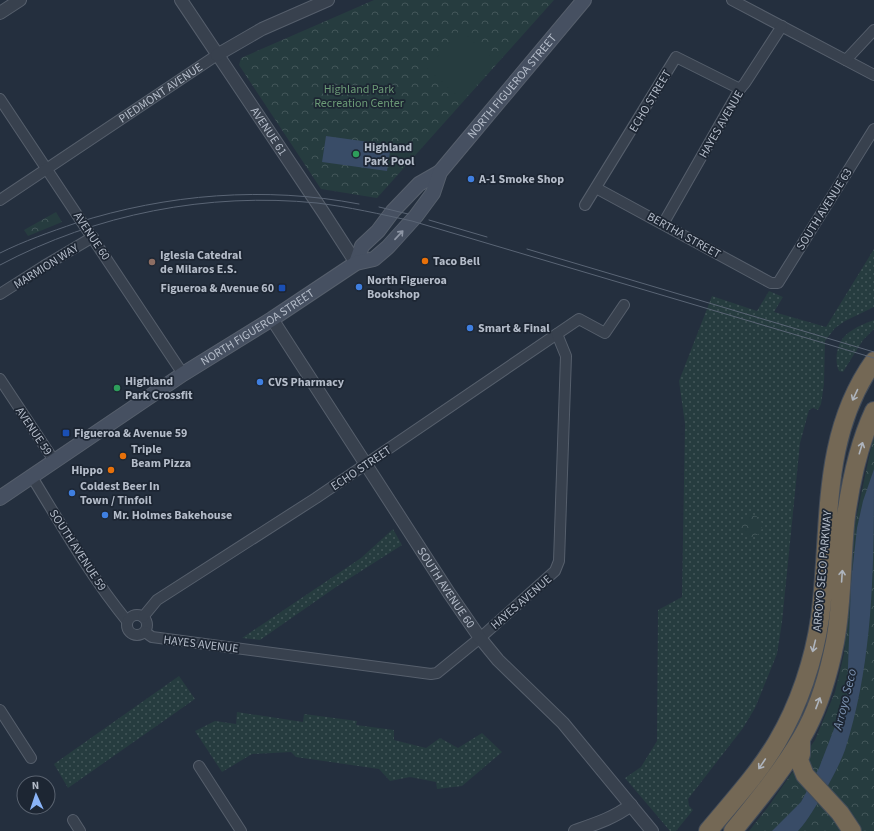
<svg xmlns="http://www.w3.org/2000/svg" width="874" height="831" viewBox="0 0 874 831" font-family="'Source Sans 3',sans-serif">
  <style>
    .grass { fill: url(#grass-dots) }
    .park { fill: url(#park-crowns) }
    .pitch { fill: #263c3f }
    .water { fill: #394c67 }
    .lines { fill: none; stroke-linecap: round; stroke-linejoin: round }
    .minor-casing { stroke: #565f6c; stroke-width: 12 }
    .tertiary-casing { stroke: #565f6c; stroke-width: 14 }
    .secondary-casing { stroke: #565f6c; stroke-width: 16 }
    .motorway-casing { stroke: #434c59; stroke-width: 20 }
    .minor { stroke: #38414e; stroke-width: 10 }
    .tertiary { stroke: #38414e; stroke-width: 12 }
    .secondary { stroke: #465061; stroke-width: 14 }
    .motorway { stroke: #746855; stroke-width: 18 }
    .tram { stroke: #5a6575; stroke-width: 1 }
    .oneway { stroke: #8e96a5 }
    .oneway2 { stroke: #aeb4bd }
    .leisure-dot { fill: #2e9e5b; stroke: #1d2633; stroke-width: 1.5 }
    .shop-dot { fill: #3f7fe0; stroke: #1d2633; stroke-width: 1.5 }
    .food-dot { fill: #e8710a; stroke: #1d2633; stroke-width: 1.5 }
    .education-dot { fill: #8d6e63; stroke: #1d2633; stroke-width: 1.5 }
    .transit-dot { fill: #1a4fb4; stroke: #1d2633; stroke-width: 1.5 }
    .labels { text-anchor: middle; stroke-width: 3.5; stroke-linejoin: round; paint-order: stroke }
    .street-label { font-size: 12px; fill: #b4bcc9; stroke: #1d2633 }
    .park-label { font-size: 12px; fill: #6b9a76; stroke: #1d2633 }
    .poi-label { font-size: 12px; font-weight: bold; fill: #b4bcc9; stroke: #1d2633; text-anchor: start }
    .water-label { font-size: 13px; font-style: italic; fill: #7c92b1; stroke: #1d2633 }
  </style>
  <defs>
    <pattern id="grass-dots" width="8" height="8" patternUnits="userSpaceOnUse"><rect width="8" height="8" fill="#263c3f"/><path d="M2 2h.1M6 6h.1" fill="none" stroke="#435659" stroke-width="1.8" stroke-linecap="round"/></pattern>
    <pattern id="park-crowns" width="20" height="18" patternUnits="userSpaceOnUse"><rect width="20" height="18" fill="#263c3f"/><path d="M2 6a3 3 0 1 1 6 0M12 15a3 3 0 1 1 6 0" fill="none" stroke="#435659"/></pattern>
  </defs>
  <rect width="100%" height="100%" fill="#242f3e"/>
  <path class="grass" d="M874,249V307L845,321L835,328L825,341L824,384L821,404L818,410L813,408L809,410L800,443L782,622L777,654L755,708L743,728L688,799L689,806L693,810L676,831H670L625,778L641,767L657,741L658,610L682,597L685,424L679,381L712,296L757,311L769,291L783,297L774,312L826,327Z
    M874,320V329L863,340L843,372L839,371C833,358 838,338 851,331C858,326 866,323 874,320Z
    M393,529L402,545L336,587L260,640L242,638L361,558Z
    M179,676L195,699L68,788L54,764Z
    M237,712L303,722L304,714L357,721L356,725L394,730V740L426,748L440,738L458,748L482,733L502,752L462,786L437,789L436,782L410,777L390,781L379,769L296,757L291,752L252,754L222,772L195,731L215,721L236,724Z"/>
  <path class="park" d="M374,0H554L377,198L321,189L239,65L241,58Z
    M56,212L62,222L28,236L24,230Z
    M874,434V831H749L768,807L815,740L835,692L844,654L854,528Z
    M740 526a11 11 0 1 1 22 0a11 11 0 1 1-22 0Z"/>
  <path class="pitch" d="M460,30L497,62L463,100L427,69Z"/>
  <path class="water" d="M326,136L391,145L387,171L322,162Z
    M874,469C874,564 874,660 845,750C840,764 832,778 825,791C816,805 809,819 798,831H772L801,802L819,768L847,695L851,583L857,528L863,501Z"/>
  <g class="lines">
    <defs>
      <g id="minor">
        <path d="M732,0L874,75"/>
        <path d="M846,60L874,30"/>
        <path d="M0,99L183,374"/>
        <path d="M596,188L771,283H778L874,129"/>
        <path id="s1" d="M0,200L217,55"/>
        <path d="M585,205L676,57L740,89"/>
        <path d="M663,224L740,89L745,83L782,26"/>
        <path d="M0,294L44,266L93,237"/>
        <path d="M0,379L55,462"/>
        <path d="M32,477C62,526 91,577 127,621"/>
        <circle cx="137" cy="625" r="10"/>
        <path d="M143,617L157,600L316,498L579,319L605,333L624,305"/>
        <path d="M145,632L152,637L431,674L437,673L480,638L555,571L559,561L566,356L557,334"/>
        <path d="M0,710L31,758"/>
        <path d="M199,766L241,831"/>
        <path d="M73,820L80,831"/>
      </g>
      <g id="tertiary">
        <path id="s2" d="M181,0L323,212L356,263"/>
        <path d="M0,13L20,0"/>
        <path d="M217,55L262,29L328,0"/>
        <path id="s3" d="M272,319L449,593L480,638L498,660L563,723L652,831"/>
        <path d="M575,831C595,824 614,818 631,805"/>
      </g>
      <g id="secondary">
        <path d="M356,263L362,246L378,231L393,211L419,184L440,172"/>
        <path id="s4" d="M0,498L183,374L272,319L356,263L374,259L388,247L416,216L433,193L440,172L584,0"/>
      </g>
      <path id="motorway" d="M801,739V754L799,760L805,775L840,813L852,831
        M708,831C732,802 758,774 777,742C799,705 814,660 820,618C832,529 819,438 874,361
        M733,831C759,799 788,764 807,728C821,701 829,672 835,642C843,600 841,558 846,516C851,480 859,443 874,411"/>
    </defs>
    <use href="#minor" class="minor-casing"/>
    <use href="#tertiary" class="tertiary-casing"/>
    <use href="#secondary" class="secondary-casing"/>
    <use href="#motorway" class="motorway-casing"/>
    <use href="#minor" class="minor"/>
    <use href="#tertiary" class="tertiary"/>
    <use href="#secondary" class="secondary"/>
    <use href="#motorway" class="motorway"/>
    <path class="tram" d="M379,207L408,214
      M429,220L487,237
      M527,249L874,352
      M0,253C24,241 50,232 76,223C167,194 265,186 359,204
      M0,265C96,214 208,192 317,203C349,207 380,214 412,221L874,358"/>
  </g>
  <defs><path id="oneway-shaft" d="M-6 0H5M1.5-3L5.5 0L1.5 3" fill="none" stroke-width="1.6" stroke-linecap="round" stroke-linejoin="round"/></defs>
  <use class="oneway" href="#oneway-shaft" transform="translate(399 235) rotate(-47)"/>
  <g class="oneway2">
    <use href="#oneway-shaft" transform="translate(855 395) rotate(115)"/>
    <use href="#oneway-shaft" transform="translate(861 448) rotate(-73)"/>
    <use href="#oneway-shaft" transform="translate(842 576) rotate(-86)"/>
    <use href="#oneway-shaft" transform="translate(814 646) rotate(104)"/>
    <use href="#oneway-shaft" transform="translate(818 703) rotate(-69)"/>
    <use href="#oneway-shaft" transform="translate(762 764) rotate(124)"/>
  </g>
  <g class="leisure-dot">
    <circle cx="356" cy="154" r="4"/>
    <circle cx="117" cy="388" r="4"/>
  </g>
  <g class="shop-dot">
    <circle cx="471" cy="179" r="4"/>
    <circle cx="359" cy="287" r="4"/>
    <circle cx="470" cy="328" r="4"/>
    <circle cx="260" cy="382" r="4"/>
    <circle cx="72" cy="493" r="4"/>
    <circle cx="105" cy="515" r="4"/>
  </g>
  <g class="food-dot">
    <circle cx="425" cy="261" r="4"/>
    <circle cx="123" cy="456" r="4"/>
    <circle cx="111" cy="470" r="4"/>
  </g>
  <circle class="education-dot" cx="152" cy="262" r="4"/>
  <g class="transit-dot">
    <rect x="278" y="284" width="8" height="8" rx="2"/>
    <rect x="62" y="429" width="8" height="8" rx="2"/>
  </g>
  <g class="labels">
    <g class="street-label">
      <text dy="4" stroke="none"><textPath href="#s4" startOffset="668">NORTH FIGUEROA STREET</textPath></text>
      <text dy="4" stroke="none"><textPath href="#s1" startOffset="193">PIEDMONT AVENUE</textPath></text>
      <text transform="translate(650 101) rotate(-59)" y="4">ECHO STREET</text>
      <text transform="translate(721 124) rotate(-60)" y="4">HAYES AVENUE</text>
      <text dy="4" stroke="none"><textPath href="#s2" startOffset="158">AVENUE 61</textPath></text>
      <text transform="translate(824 209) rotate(-58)" y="4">SOUTH AVENUE 63</text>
      <text transform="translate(684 235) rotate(29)" y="4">BERTHA STREET</text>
      <text transform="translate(92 236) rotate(56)" y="4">AVENUE 60</text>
      <text transform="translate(46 266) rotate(-32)" y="4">MARMION WAY</text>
      <text dy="4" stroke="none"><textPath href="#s4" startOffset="309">NORTH FIGUEROA STREET</textPath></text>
      <text transform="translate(34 431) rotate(56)" y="4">AVENUE 59</text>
      <text transform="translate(361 468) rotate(-34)" y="4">ECHO STREET</text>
      <text transform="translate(78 550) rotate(57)" y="4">SOUTH AVENUE 59</text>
      <text transform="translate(822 571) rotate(-85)" y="4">ARROYO SECO PARKWAY</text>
      <text dy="4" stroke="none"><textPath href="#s3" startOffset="320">SOUTH AVENUE 60</textPath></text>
      <text transform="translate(521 602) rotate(-41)" y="4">HAYES AVENUE</text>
      <text transform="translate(201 644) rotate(7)" y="4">HAYES AVENUE</text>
    </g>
    <g class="park-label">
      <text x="359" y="93">Highland Park<tspan x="359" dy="14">Recreation Center</tspan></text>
    </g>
    <g class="poi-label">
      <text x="364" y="151">Highland<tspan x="364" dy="14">Park Pool</tspan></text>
      <text x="479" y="183">A-1 Smoke Shop</text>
      <text x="160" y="259">Iglesia Catedral<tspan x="160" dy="14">de Milaros E.S.</tspan></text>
      <text x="433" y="265">Taco Bell</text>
      <text x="367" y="284">North Figueroa<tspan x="367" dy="14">Bookshop</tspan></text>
      <text x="274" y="292" text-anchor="end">Figueroa &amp; Avenue 60</text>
      <text x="478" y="332">Smart &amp; Final</text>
      <text x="125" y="385">Highland<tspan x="125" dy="14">Park Crossfit</tspan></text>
      <text x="268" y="386">CVS Pharmacy</text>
      <text x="74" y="437">Figueroa &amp; Avenue 59</text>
      <text x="131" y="453">Triple<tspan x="131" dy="14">Beam Pizza</tspan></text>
      <text x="103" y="474" text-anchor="end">Hippo</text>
      <text x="80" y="490">Coldest Beer In<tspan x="80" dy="14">Town / Tinfoil</tspan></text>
      <text x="113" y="519">Mr. Holmes Bakehouse</text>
    </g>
    <g class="water-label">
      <text transform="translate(844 699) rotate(-76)" y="5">Arroyo Seco</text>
    </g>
  </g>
  <g transform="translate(36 795) rotate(357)"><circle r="19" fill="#1d2633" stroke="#59626f"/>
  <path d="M0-3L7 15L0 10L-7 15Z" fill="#8ab4f8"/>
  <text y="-6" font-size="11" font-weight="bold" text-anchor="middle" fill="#b4bcc9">N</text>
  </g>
</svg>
